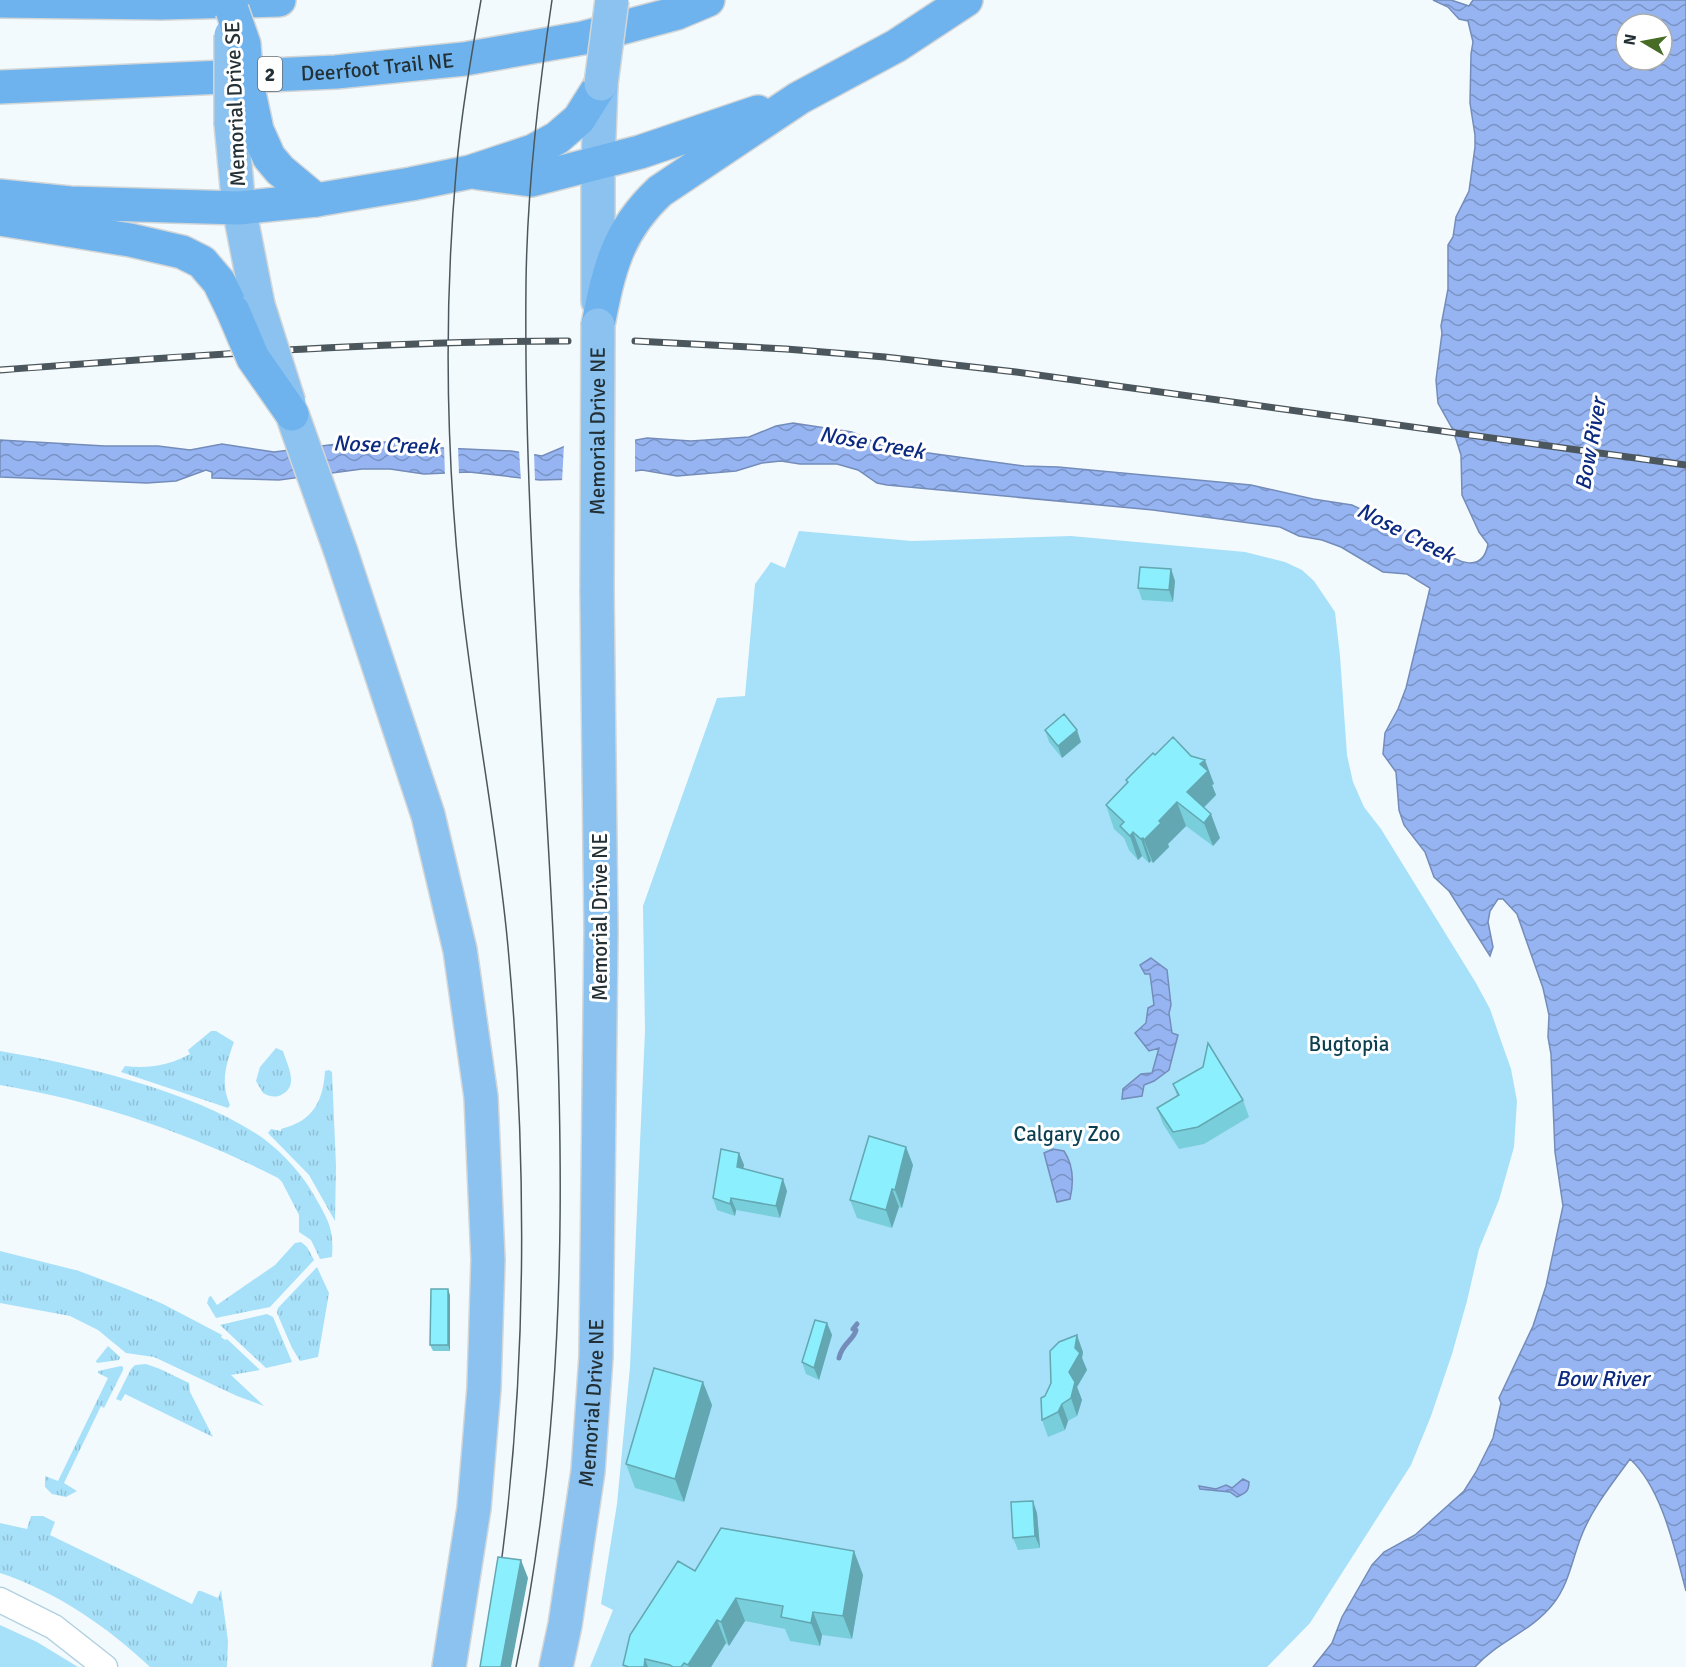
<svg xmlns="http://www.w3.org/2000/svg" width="1686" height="1667" viewBox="0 0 1686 1667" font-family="Signika,sans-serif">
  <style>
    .grass { fill: url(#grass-tufts) }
    .green { fill: #a7e0f9 }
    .water { fill: url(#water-waves); stroke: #748cb9; stroke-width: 1.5; fill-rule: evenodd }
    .pier { fill: #f3fafd }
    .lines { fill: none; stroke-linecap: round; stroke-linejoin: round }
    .stream { stroke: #748cb9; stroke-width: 5 }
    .tertiary-casing { stroke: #b1d1e0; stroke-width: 27 }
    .trunk-casing { stroke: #d3d6d7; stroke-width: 36 }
    .motorway-casing { stroke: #d3d6d7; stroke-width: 36 }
    .tertiary { stroke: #fff; stroke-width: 24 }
    .trunk { stroke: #8bc2f0; stroke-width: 33 }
    .motorway { stroke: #6eb3ed; stroke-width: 33 }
    .tram { stroke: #4b575c; stroke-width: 1.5 }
    .rail-casing { stroke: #4b575c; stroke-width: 7 }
    .rail { stroke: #fff; stroke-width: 4.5; stroke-dasharray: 14; stroke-linecap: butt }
    .trunk-bridge-casing { stroke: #d3d6d7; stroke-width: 36; stroke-linecap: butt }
    .motorway-bridge-casing { stroke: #d3d6d7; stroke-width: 36; stroke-linecap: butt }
    .trunk-bridge { stroke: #8bc2f0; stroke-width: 33 }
    .motorway-bridge { stroke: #6eb3ed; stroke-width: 33 }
    .wall { fill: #78ceda }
    .shaded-wall { fill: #62a7b1 }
    .building { fill: #8ceffd; stroke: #62a7b1; stroke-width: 1.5 }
    .labels { text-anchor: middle; stroke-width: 6; stroke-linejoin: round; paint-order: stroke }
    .shield { fill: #fff; stroke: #656e72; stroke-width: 1.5 }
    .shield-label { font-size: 20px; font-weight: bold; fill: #233035 }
    .street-label { font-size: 21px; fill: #233035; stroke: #fff }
    .park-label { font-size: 21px; fill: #0d3f51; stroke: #fff }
    .water-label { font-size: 22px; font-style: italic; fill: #0b2a80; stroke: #fff }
  </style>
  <defs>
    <pattern id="grass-tufts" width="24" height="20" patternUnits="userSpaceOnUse" patternTransform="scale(1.5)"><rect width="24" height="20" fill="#a7e0f9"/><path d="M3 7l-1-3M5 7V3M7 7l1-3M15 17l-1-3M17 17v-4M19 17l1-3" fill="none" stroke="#8fc0d6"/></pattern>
    <pattern id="water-waves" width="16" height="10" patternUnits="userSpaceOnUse" patternTransform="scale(1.5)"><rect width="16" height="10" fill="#96b4f2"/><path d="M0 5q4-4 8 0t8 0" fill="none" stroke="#7a93c5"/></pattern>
  </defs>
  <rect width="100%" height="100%" fill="#f3fafd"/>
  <path class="grass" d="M211,1031H216L234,1042C226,1064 220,1083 230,1105L228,1108L121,1072L125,1066C148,1069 170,1065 190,1054L188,1050Z
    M276,1048L283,1051C287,1065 300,1086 281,1095C275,1098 268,1096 263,1093L256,1081L260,1067Z
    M0,1051C81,1065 196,1091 264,1139C284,1154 303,1175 315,1197C329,1221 334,1230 332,1257L320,1259L311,1240L299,1232V1215L282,1182L278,1178C192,1134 96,1101 0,1085Z
    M329,1070L332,1072L336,1166L335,1221L309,1175L268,1133L271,1129L281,1131V1129C313,1121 323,1102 325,1071Z
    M301,1242L307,1247L314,1260L270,1307L216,1318L207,1303L209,1297L211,1296L217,1305L275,1265L295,1243Z
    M0,1251L79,1271L127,1289L163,1304L222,1335L221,1337L225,1340L227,1339L260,1370L231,1375L264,1406L237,1396L154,1357L126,1353L98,1330L70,1316L0,1303Z
    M317,1267L329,1293L318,1357L300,1361L292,1348L277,1313L278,1308Z
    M267,1314L273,1317L292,1362L266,1368L220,1325Z
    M108,1346L120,1357L119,1360L97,1363L96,1361Z
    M146,1364L160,1369L189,1383L190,1392L213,1437L125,1394L121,1401L116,1399L131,1369L135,1365Z
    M121,1366L123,1367V1370L104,1408L101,1406L64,1483L77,1491L66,1497L52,1494L45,1487V1476L58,1481L108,1378L98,1373V1371Z
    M31,1516H43L55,1522L50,1535L192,1604L198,1591H201L218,1598L221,1590L228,1641L227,1667H150C108,1627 55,1591 0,1573V1523L27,1529Z"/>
  <path class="green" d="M799,531L912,541L1071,536L1245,552L1285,562L1302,570L1314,581L1335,612L1340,656L1347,755L1353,782L1364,807L1381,829L1476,983L1490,1009L1499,1035L1511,1069L1517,1101L1514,1147L1499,1200L1479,1249L1467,1301L1452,1354L1431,1416L1411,1465L1310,1623L1267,1667H590L613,1610L601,1604L617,1504L630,1367L645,1031L643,906L717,698L745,696L755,584L771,562L785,568Z
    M0,1625L37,1642L78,1667H0Z"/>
  <path class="water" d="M1433,0H1451L1469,6L1473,0H1686V1591C1675,1550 1662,1488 1630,1459C1612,1484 1592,1508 1581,1537C1572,1560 1569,1584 1553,1604C1531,1632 1498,1641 1475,1667H1313L1332,1643L1342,1617L1372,1565L1384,1552L1415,1535L1464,1491L1476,1472L1493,1438L1501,1403L1499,1398L1533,1326L1546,1286L1563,1206L1555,1152L1551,1054L1548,1037L1549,1015L1543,988L1517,914L1503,899H1498L1490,911L1488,922L1493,947L1490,956L1449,891L1434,877L1425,852L1404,825L1399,810L1396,772L1383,754L1385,733L1398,709L1406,688L1430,588L1407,574L1383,572L1341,547L1322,540L1299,536L1280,527L1153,510L887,485L877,483L858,470L837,464H800L781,461L762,463L736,471L677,476L642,470L577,479L540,480L469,472L424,474L390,469H362L279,480L212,478V472L206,470L176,481L147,483L0,477V440L105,446H158L190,450L222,444L274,452L345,443L362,445L385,442L421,447L511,451L542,456L575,442L631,441L647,438L691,441L749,437L776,426L793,423L852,432L885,447L1024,466L1058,467L1251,485L1313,499L1352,505L1442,548C1457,564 1483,573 1488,544L1479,532L1462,495L1461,455L1453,430L1438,403L1436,380L1442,333L1441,326L1448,289V245L1453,237L1456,217L1469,191L1475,147V135L1470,103L1471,54L1473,42L1468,21L1459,19L1448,7ZM1626,24H1662V60H1626Z
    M1151,958L1167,970L1171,1005L1169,1013L1172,1033L1178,1035L1169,1070L1154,1081L1144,1085L1142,1096L1122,1099L1123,1089L1141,1074L1152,1073L1159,1048L1149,1051L1135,1033L1146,1023L1148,1008L1154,1005L1150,974H1145L1140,965Z
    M1053,1149L1064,1151C1074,1166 1074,1182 1070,1199L1057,1202L1044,1153Z
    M1243,1479L1249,1482C1249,1492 1245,1493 1237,1497L1230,1492L1200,1489L1199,1486L1216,1489L1226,1485L1232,1488Z"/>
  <path class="pier" d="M591,435L635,437V474L562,482L564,444Z
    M444,445L458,446L459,475L445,476Z
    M519,450L534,452L535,482L521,481Z"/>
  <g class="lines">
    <path class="stream" d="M839,1358C842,1343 854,1340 856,1330L853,1329L857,1324"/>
    <defs>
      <path id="tertiary" d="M0,1600L54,1627L105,1667"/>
      <g id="trunk">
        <path d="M231,123L239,208L258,305"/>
        <path d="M598,301V163L601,84"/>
        <path d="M292,414L341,552L428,815L460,950L481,1097L488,1260L484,1388L474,1508L449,1667"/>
        <path id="s1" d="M556,1667L565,1625L588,1471L596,1357L601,931L597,590"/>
      </g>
      <g id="motorway">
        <path d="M0,1L161,3L279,0"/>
        <path id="s2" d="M0,87L336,72L464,59L583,38L677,13L708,0"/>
        <path d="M257,130L269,157L280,170L316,200"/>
        <path d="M478,173L531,180L640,152L758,112"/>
        <path d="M0,196L70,203L239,208L316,200L411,184L470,172L533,151L557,138L579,119L601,84"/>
        <path d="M0,219L130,240L182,252L202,262L219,282L233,311"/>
        <path d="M598,325C609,269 617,231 660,191L799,98L896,46L966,0"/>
      </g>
    </defs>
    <use href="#tertiary" class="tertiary-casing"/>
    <use href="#trunk" class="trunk-casing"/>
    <use href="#motorway" class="motorway-casing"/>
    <use href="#tertiary" class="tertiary"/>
    <use href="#trunk" class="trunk"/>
    <use href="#motorway" class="motorway"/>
    <path class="tram" d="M481,0C471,57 461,115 456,173C444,310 446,448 460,585C472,706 497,826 508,947C527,1155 528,1365 500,1572
      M516,1667C612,1210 521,745 526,284C527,189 538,94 552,0"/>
    <defs>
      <path id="rail" d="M635,341L786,349L885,357L1016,372L1686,465
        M0,370C189,356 378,341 568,341"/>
    </defs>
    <use href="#rail" class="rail-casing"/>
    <use href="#rail" class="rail"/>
    <defs>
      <g id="trunk-bridge">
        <path d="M601,84L612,0"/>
        <path d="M231,123V35"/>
        <path d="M258,305L289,403"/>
        <path id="s3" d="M597,590L598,325"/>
      </g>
      <path id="motorway-bridge" d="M232,10L244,44L247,83L257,130
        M233,311L253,358L292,414"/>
    </defs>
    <use href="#trunk-bridge" class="trunk-bridge-casing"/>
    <use href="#motorway-bridge" class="motorway-bridge-casing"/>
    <use href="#trunk-bridge" class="trunk-bridge"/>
    <use href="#motorway-bridge" class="motorway-bridge"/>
  </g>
  <path class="wall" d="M1171,569L1175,581L1173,602L1142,600L1138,588Z
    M1045,730L1081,742L1062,758L1049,742Z
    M1155,755L1214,784L1212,785L1216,795L1204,808L1220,838L1213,846L1186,826L1168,844L1169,847L1153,863L1151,861L1149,863L1142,856L1138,860L1129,850L1124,838L1114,829L1106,805L1127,783L1126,780Z
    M1173,1084L1243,1100L1249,1117L1204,1144L1179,1149L1163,1124L1157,1108L1177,1096Z
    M739,1153L744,1165L743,1169L787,1191L780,1218L736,1210L735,1216L717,1210L713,1198Z
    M913,1165L902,1208L899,1207L892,1228L857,1218L850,1200Z
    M450,1295V1351H433L430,1345Z
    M827,1323L832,1335L819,1380L806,1374L802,1362Z
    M1083,1352L1082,1358L1087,1370L1077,1387L1082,1400L1077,1416L1068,1421L1065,1430L1048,1437L1042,1420L1045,1396Z
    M712,1405L684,1502L635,1488L626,1464Z
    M1037,1513L1040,1548L1018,1550L1013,1538Z
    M695,1571L863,1575L852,1639L822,1635L820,1646L790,1641L785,1629L745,1621L729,1646L726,1643L711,1667H623V1665Z"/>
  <path class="shaded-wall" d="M1171,569L1175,581L1173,602L1169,590Z
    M1077,730L1081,742L1062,758L1058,746Z
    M1205,760L1214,784L1212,785L1216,795L1195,816L1187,792L1200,764Z
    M1177,802L1186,826L1168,844L1169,847L1153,863L1144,840L1159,821Z
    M1211,814L1220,838L1213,846L1204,823Z
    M1133,832L1142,856L1138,860L1130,836Z
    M1143,838L1151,861L1149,863L1141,839Z
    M906,1147L913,1165L902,1208L895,1190Z
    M739,1153L744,1165L741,1179L737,1167Z
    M783,1179L787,1191L780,1218L776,1206Z
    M892,1189L899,1207L892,1228L886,1210Z
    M731,1198L736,1210L735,1216L730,1204Z
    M448,1289L450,1295V1351L448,1345Z
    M827,1323L832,1335L819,1380L814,1368Z
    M1077,1335L1083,1352L1082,1358L1087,1370L1077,1387L1082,1400L1077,1416L1071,1398L1069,1372L1075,1348Z
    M703,1382L712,1405L684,1502L675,1479Z
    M1062,1404L1068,1421L1065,1430L1058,1412Z
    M1033,1501L1037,1513L1040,1548L1035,1536Z
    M854,1551L863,1575L852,1639L843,1616Z
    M521,1560L528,1578L511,1667H501Z
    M736,1598L745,1621L729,1646L721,1622Z
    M813,1612L822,1635L820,1646L811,1623Z
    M717,1620L726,1643L711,1667H689L688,1665Z
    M645,1659L648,1667H644Z"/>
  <path class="building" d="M1140,567L1171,569L1169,590L1138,588Z
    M1064,714L1077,730L1058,746L1045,730Z
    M1173,737L1191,756L1205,760L1200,764L1208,771L1187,792L1211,814L1204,823L1177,802L1159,821L1161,823L1144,840L1143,838L1141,839L1133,832L1130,836L1120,826L1124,822L1106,805L1128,782L1126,780L1153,753L1155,755Z
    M1208,1043L1243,1100L1198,1127L1173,1132L1157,1108L1179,1095L1173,1084L1203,1067Z
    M869,1136L906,1147L895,1190L892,1189L886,1210L850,1200Z
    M721,1149L739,1153L737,1167L783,1179L776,1206L731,1198L730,1204L713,1198Z
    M431,1289H448V1345H430Z
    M815,1320L827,1323L814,1368L802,1362Z
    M1077,1335L1075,1348L1080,1353L1069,1372L1075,1382L1071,1398L1062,1404L1058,1412L1042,1420L1041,1398L1045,1396L1051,1383L1050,1351L1059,1342Z
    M654,1368L703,1382L675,1479L626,1464Z
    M1033,1501L1035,1536L1013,1538L1011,1502Z
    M721,1528L854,1551L843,1616L813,1612L811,1623L781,1617L783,1606L736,1598L721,1622L717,1620L688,1665L684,1663L681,1667H673L670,1665L645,1659L644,1667H629L623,1665L630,1635L678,1561L695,1571Z
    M498,1557L521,1560L501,1667H480Z"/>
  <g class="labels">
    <rect class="shield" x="258" y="57" width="24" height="34" rx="4.5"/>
    <g class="shield-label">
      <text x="270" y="81">2</text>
    </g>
    <g class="street-label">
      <text dy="7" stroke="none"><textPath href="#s2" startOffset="378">Deerfoot Trail NE</textPath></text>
      <text transform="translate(235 104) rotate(-92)" y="7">Memorial Drive SE</text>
      <text dy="7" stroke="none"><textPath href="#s3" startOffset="159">Memorial Drive NE</textPath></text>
      <text transform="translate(600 917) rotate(-90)" y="7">Memorial Drive NE</text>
      <text dy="7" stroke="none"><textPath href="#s1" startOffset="267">Memorial Drive NE</textPath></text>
    </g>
    <g class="park-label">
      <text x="1349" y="1051">Bugtopia</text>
      <text x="1067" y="1141">Calgary Zoo</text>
    </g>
    <g class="water-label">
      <text transform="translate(872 442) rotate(10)" y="8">Nose Creek</text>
      <text transform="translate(386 444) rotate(2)" y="8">Nose Creek</text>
      <text transform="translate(1590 444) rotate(-80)" y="8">Bow River</text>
      <text transform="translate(1406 532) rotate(27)" y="8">Nose Creek</text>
      <text x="1602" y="1386">Bow River</text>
    </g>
  </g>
  <g transform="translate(1644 42) rotate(280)"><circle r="28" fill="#ffffff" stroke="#a7acae" stroke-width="1.5"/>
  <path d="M0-4.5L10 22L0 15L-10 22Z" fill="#476c25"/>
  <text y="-9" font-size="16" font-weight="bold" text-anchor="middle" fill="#233035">N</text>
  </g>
</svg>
